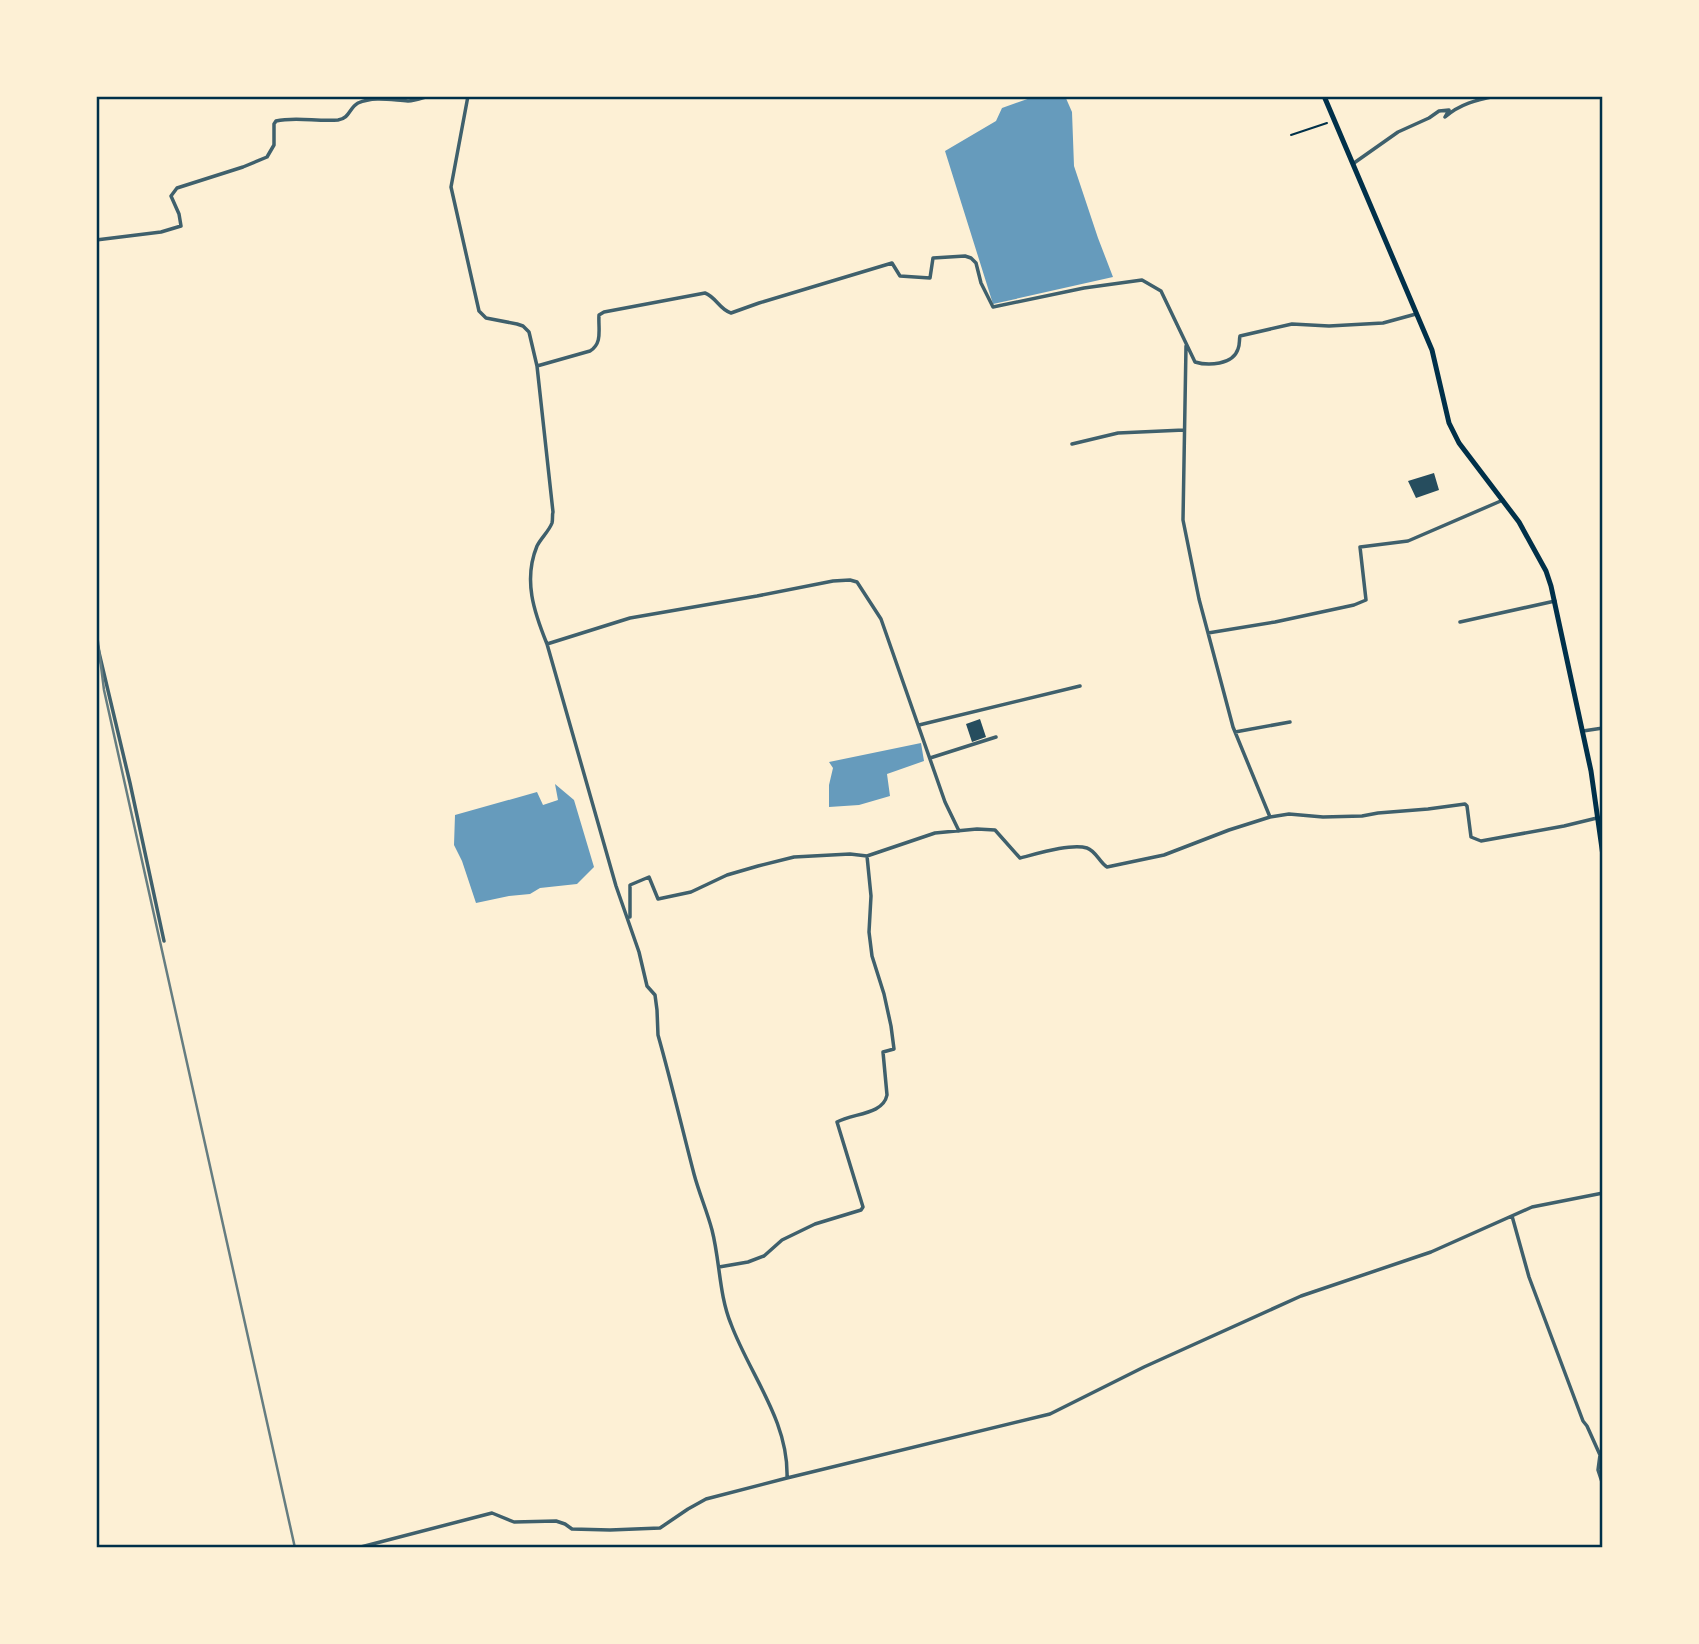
<svg xmlns="http://www.w3.org/2000/svg" width="1699" height="1644" viewBox="0 0 1699 1644" font-family="'Fira Sans Condensed',sans-serif">
  <style>
    .water { fill: #669bbc }
    .building { fill: #264d5e }
    .lines { fill: none; stroke-linecap: round; stroke-linejoin: round }
    .path { stroke: #003049; stroke-width: 2 }
    .minor { stroke: #3f606c; stroke-width: 3.5 }
    .trunk { stroke: #003049; stroke-width: 5 }
    .rail { stroke: #657d81; stroke-width: 2.5 }
    .neatline { fill: none; stroke: #003049; stroke-width: 2.5 }
  </style>
  <rect width="100%" height="100%" fill="#fdf0d5"/>
  <path class="water" d="M1036,96H1065L1072,112L1074,166L1098,238L1113,277L993,304L945,151L996,121L1002,108Z
    M921,743L924,761L887,774L890,796L859,805L829,807V785L833,768L829,762Z
    M555,784L574,800L594,867L577,884L540,888L530,894L509,896L476,903L462,861L454,845L455,815L537,792L543,805L558,800Z"/>
  <path class="building" d="M1434,473L1439,490L1416,498L1408,481Z
    M980,719L986,737L972,742L966,724Z"/>
  <g class="lines">
    <path class="path" d="M1291,135L1327,123"/>
    <path class="minor" d="M468,96L451,187L479,311L486,318L517,324L523,326L529,332L537,366L553,512C552,515 553,519 552,523C549,531 541,538 537,546C523,580 534,612 547,644L630,618L757,596L833,581L850,580L857,582L881,619L945,802L959,831
      M1567,96H1570
      M1354,163L1398,132L1429,118L1439,111L1449,110L1445,117C1460,104 1476,100 1496,96
      M96,240L161,232L181,226L179,214L171,196L177,188L243,167L267,157L274,145V124L276,121C296,116 317,122 338,120C350,118 349,108 358,103C374,96 391,100 408,101C415,101 422,98 429,96
      M1186,346L1183,520L1199,599L1233,727L1270,817
      M537,366L590,351C603,343 598,329 599,315L604,312L705,293C716,297 720,310 731,313L759,303L892,263L900,276L930,278L933,258L965,256L971,258L976,263L981,283L993,307L1084,288L1142,280L1161,291L1195,362C1208,366 1233,365 1238,349C1240,345 1239,340 1240,336L1292,324L1329,326L1383,323L1416,314
      M1072,444L1118,433L1184,430
      M1460,622L1555,601
      M1208,633L1275,622L1354,605L1366,600L1360,547L1408,541L1503,500
      M96,640L130,783L164,941
      M919,725L1080,686
      M1583,731L1603,728
      M1235,732L1290,722
      M930,758L996,737
      M630,917V885L649,877L658,899L691,892L727,875L758,866L794,857L850,854L867,856L935,833L977,829L995,830L1020,858C1036,854 1071,843 1087,848C1096,851 1100,863 1107,867L1164,855L1229,830L1270,817L1289,814L1323,817L1362,816L1378,813L1428,809L1465,804L1467,806L1471,837L1481,841L1564,826L1597,818
      M1512,1216L1529,1277L1583,1421L1587,1426L1600,1455L1598,1470L1603,1485
      M719,1267L748,1262L764,1256L782,1240L815,1224L861,1210L863,1207L837,1122C853,1113 883,1115 887,1095L883,1052L894,1049L891,1026L884,994L872,956L869,932L871,896L867,856
      M787,1478L1050,1414L1144,1367L1301,1296L1431,1252L1532,1207L1603,1193
      M357,1548L492,1513L514,1522L556,1521L565,1524L572,1529L610,1530L660,1528L688,1509L706,1499L787,1478C789,1421 750,1375 731,1324C719,1295 720,1261 712,1230C707,1211 699,1193 694,1174C682,1128 671,1081 658,1035L657,1010L655,995L647,986L639,952L616,886L547,644"/>
    <path class="trunk" d="M1324,96L1432,350L1449,423L1459,443L1519,522L1546,571L1551,586L1591,771L1603,856"/>
    <path class="rail" d="M96,626L104,690L295,1548"/>
  </g>
  <rect width="1699" height="1644" fill="none" stroke="#fdf0d5" stroke-width="196"/>
  <rect x="98" y="98" width="1503" height="1448" class="neatline"/>
</svg>
